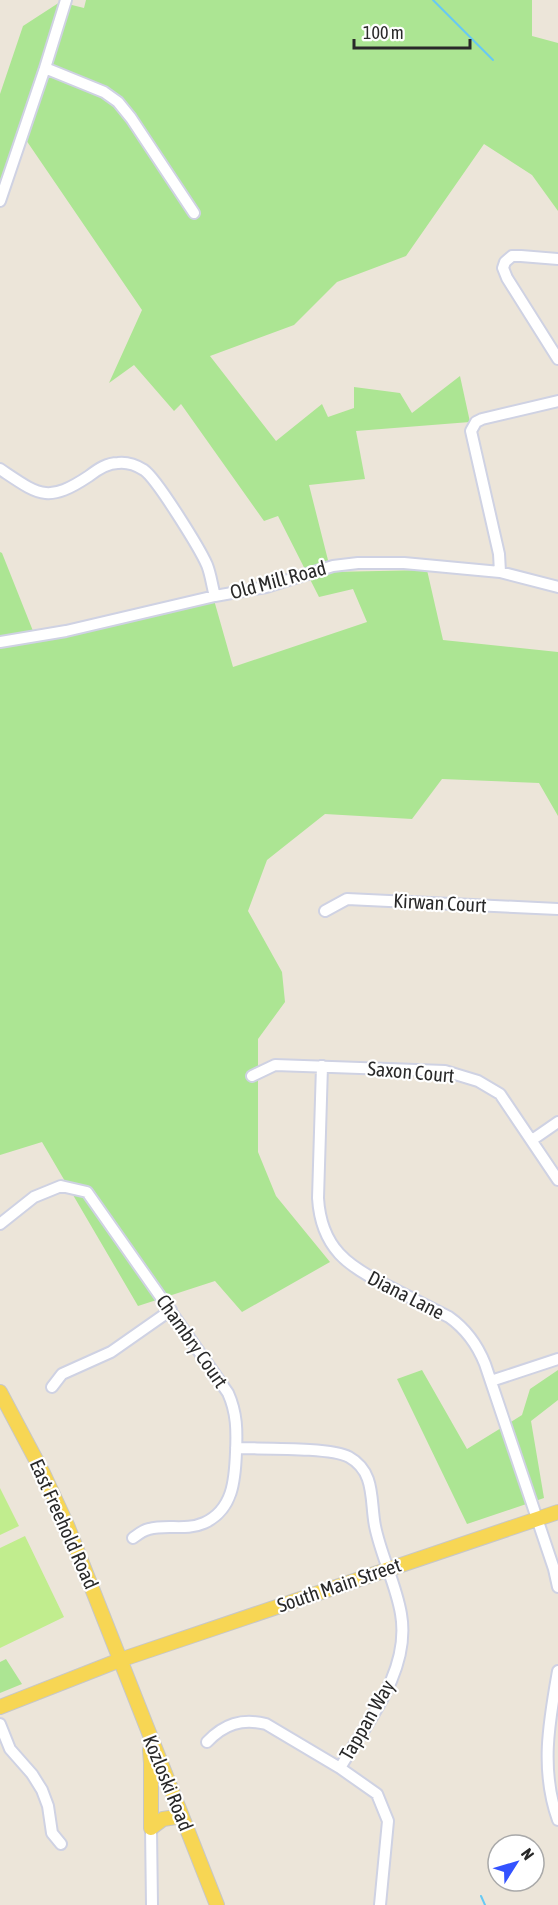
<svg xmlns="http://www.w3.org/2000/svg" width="558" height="1905" viewBox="0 0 558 1905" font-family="'Asap Condensed',sans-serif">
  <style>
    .green { fill: #ace593 }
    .pitch { fill: #c1ed8e }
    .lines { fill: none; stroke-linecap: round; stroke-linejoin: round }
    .stream { stroke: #67c9f4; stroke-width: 2 }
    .minor-casing { stroke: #cfd2e3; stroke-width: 14 }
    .major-casing { stroke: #c7c7c7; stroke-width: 16 }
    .minor { stroke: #fff; stroke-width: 10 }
    .major { stroke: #f7d654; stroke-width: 14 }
    .labels { text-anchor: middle; stroke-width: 4.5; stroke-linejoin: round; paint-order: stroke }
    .street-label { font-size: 20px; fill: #292929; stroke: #fff }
  </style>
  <rect width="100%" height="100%" fill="#ece5d9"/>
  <path class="green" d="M86,0H532V36L558,43V211L532,175L484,144L406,256L337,282L294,325L210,356L276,441L322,404L328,417L354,408V387L400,393L412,413L460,376L470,422L356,431L365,479L309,485L331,572L427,570L443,640L558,652V816L539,783L442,779L412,819L325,814L267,860L248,911L282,972L285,1002L258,1039V1152L276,1196L330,1262L242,1312L215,1281L138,1306L42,1142L0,1155V552L2,553L33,631L214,600L233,667L367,622L353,589L319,597L278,516L264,521L181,404L174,411L134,365L109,383L142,310L26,140L10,184L0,182V94L23,26L60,2L84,8Z
    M422,1370L467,1449L522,1415L530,1389L558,1370V1400L531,1421L544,1498L467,1524L397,1379Z
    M6,1659L22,1684L0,1693V1662Z"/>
  <path class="pitch" d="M0,1488L19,1526L0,1535Z
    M25,1536L64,1617L0,1648V1548Z"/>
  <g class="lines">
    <path class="stream" d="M433,0L493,60
      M481,1896L485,1905"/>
    <defs>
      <path id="minor" d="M45,68L104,92L118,102L131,118L194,213
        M0,201L45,68L66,0
        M558,259L521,256H512L505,262L503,268L507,278L558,359
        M0,469C39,495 47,504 89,476C98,469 107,463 118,463C127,462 136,465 144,470C157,479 200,549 207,565C211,575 212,586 215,596
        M500,572L499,554L471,431L476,422L482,419L558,401
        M0,642L66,631L215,596L266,587L333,566L358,563H404L500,572L558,587
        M325,911L347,899L558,909
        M322,1066L318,1198C321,1248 348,1267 390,1287C409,1297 429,1307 449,1317C466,1329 477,1344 485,1364L554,1569L558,1587
        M252,1076L275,1065L445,1071L478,1081L500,1094L558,1180
        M532,1140L558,1122
        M0,1224L34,1197L61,1186L87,1192L228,1393C237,1413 237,1431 236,1452C235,1480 233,1510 204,1523C186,1531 167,1524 149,1529C143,1530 137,1535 133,1538
        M491,1381L558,1359
        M52,1387L62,1374L111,1352L171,1310
        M236,1448C260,1449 331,1447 349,1457C376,1472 370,1501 375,1526C381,1556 396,1584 401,1614C411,1671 367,1722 340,1768
        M558,1671C549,1722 540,1770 558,1820
        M0,1724L10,1749L32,1774L42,1790L48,1806L52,1833L61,1844
        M207,1742C224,1724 242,1718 266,1724L340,1768L377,1794L388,1821L380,1905
        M151,1828L152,1905"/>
      <path id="major" d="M0,1392L43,1473L67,1525L217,1905
        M0,1707L120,1660L558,1512
        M150,1750L151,1763V1828
        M151,1828L163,1819L182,1816"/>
    </defs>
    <use href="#minor" class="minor-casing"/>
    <use href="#major" class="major-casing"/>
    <use href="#minor" class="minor"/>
    <use href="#major" class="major"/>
  </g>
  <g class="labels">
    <g class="street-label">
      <text transform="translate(278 580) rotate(-15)" y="7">Old Mill Road</text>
      <text transform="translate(440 903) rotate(3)" y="7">Kirwan Court</text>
      <text transform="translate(411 1072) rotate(5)" y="7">Saxon Court</text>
      <text transform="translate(406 1295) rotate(27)" y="7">Diana Lane</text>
      <text transform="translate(192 1341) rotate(55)" y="7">Chambry Court</text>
      <text transform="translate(64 1524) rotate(66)" y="7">East Freehold Road</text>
      <text transform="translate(339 1585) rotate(-19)" y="7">South Main Street</text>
      <text transform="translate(367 1720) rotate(-60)" y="7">Tappan Way</text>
      <text transform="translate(168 1783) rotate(68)" y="7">Kozloski Road</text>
    </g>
  </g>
  <g transform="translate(516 1863) rotate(53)"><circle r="28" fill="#ffffff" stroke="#a9a9a9" stroke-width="1.5"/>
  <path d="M0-4.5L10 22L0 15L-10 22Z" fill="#3352ff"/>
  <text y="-9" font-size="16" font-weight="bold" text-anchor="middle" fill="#292929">N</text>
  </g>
  <path d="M354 39v9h116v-9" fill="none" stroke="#292929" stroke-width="3"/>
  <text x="363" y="39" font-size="18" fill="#292929" stroke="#ffffff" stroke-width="4.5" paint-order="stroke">100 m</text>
</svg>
